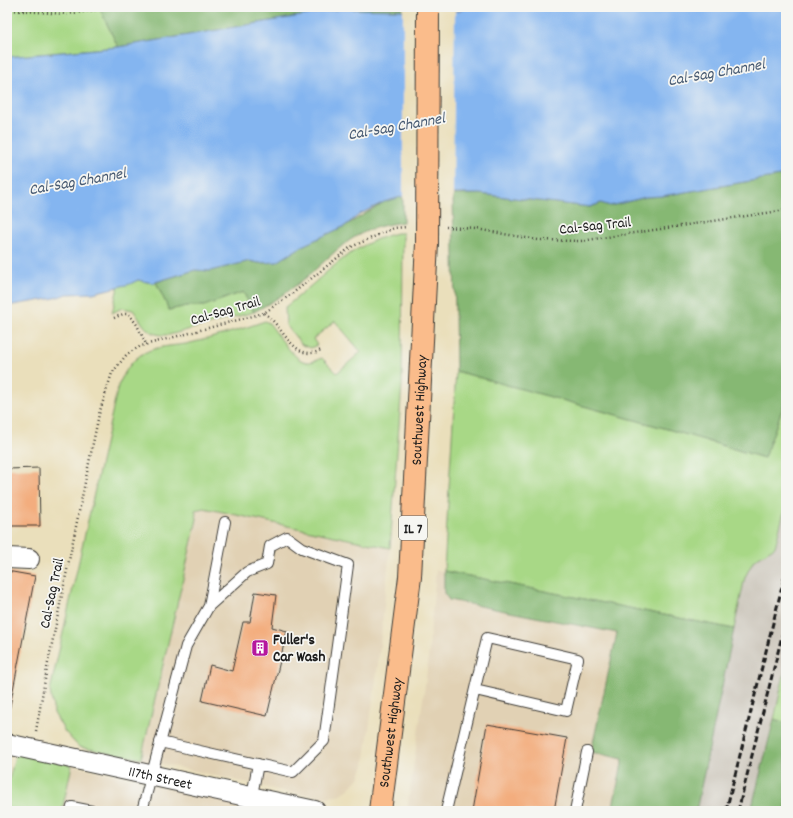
<svg xmlns="http://www.w3.org/2000/svg" width="793" height="818" viewBox="0 0 793 818" font-family="Dekko,sans-serif">
  <style>
    .built { fill: #e1d1b4 }
    .industrial { fill: #c9c3b8 }
    .green { fill: #a8d886; stroke: #627a51 }
    .forest { fill: #86b873; stroke: #516a48 }
    .water { fill: #84b5f0; stroke: #506886 }
    .pier { fill: #eadfbb }
    .building { fill: #f3ad7e }
    .lines { fill: none; stroke-linecap: round; stroke-linejoin: round }
    .service-casing { stroke: #3b3934; stroke-width: 12 }
    .minor-casing { stroke: #3b3934; stroke-width: 22 }
    .primary-casing { stroke: #3b3934; stroke-width: 24 }
    .path { stroke: #3b3934; stroke-width: 2.5; stroke-dasharray: 1 3; stroke-linecap: butt }
    .service { stroke: #fff; stroke-width: 10 }
    .minor { stroke: #fff; stroke-width: 20 }
    .primary { stroke: #fabc8b; stroke-width: 22 }
    .rail { stroke: #1c1c1c; stroke-width: 3; stroke-dasharray: 6 3; stroke-linecap: butt }
    .primary-bridge-casing { stroke: #3b3934; stroke-width: 24; stroke-linecap: butt }
    .primary-bridge { stroke: #fabc8b; stroke-width: 22 }
    .labels { text-anchor: middle; stroke-width: 3.5; stroke-linejoin: round; paint-order: stroke }
    .shield { fill: #f6f6f2; stroke: #5d5d5c; stroke-width: 1 }
    .shield-label { font-size: 14px; font-weight: bold; fill: #1c1c1c }
    .street-label { font-size: 15px; fill: #1c1c1c; stroke: #f6f6f2 }
    .poi-label { font-size: 15px; font-weight: bold; fill: #1c1c1c; stroke: #f6f6f2; text-anchor: start }
    .water-label { font-size: 16px; font-style: italic; fill: #465971; stroke: #f6f6f2 }
  </style>
  <rect width="100%" height="100%" fill="#f6f6f2"/>
  <filter id="ink" filterUnits="userSpaceOnUse"><feTurbulence type="fractalNoise" baseFrequency=".025" numOctaves="2"/><feDisplacementMap in="SourceGraphic" scale="8" xChannelSelector="R" yChannelSelector="G"/><feConvolveMatrix kernelMatrix="1 2 1 2 8 2 1 2 1" color-interpolation-filters="sRGB"/></filter>
  <filter id="wash" filterUnits="userSpaceOnUse"><feTurbulence type="fractalNoise" baseFrequency=".012" numOctaves="4" result="noise"/><feDisplacementMap in="SourceGraphic" scale="16" xChannelSelector="R" yChannelSelector="G"/><feGaussianBlur stdDeviation="0.9" result="paint"/><feColorMatrix in="noise" values="0 0 0 0 0 0 0 0 0 0 0 0 0 0 0 0 0 1.4 0 .05"/><feComposite in="paint" operator="in"/></filter>
  <g filter="url(#wash)">
    <rect width="100%" height="100%" fill="#eadfbb"/>
    <path class="built" d="M204,508L390,548L378,664L364,765L359,778L349,789L337,796L325,797L292,793L141,759L197,519L195,510Z
      M436,570L444,571V593L457,602L617,633L591,751L623,759L612,811H407L427,671Z
      M72,765L271,811H62Z"/>
    <path class="industrial" d="M786,504V666L751,811H696L745,577L754,560L775,547Z"/>
    <path class="green" d="M7,7H99L118,47L7,57Z
      M396,233H403L402,384L390,548L204,508L195,510L197,519L141,759L79,747L65,732L54,713L50,691L118,386C124,373 131,360 144,353C157,346 172,346 186,344C213,338 240,330 265,321L269,323C277,333 292,357 303,361C310,364 316,360 322,358L337,373L361,352L335,321L313,339L317,345L311,348L302,345L286,325L285,307C325,277 346,246 396,233Z
      M138,280L152,283L156,282L169,310L187,306H204L243,292L254,312L169,335C146,336 145,326 133,310L122,308L112,313L118,287Z
      M456,371L664,428L764,458L786,399V504L775,547L754,560L745,577L734,629L444,571Z
      M786,666V723L774,719Z
      M16,752L72,765L62,811H7V788Z"/>
    <path class="forest" d="M99,7H403V10L341,9L118,47Z
      M786,175V399L764,458L664,428L456,371L453,195L480,194L590,207L601,203L610,206L646,197L662,196Z
      M403,196V222C391,224 378,226 367,231C344,240 327,260 308,276C291,290 274,301 254,312L243,292L204,306H187L169,310L156,282L195,270L210,271L250,261L259,263L277,262L304,245L345,226L384,202Z
      M444,571L734,629L696,811H612L623,759L591,752L617,633L449,600L444,593Z
      M774,719L786,723V811H751Z"/>
    <path class="water" d="M468,7H786V175L662,196L646,197L610,206L601,203L590,207L480,194H412L384,202L360,214L345,226L304,245L277,262L259,263L250,261L210,271L195,270L152,283L138,280L130,284L93,293L67,294L55,298L7,306V57L118,47L341,9L459,11Z"/>
    <path class="pier" d="M403,8H455L453,197L412,196L403,198Z"/>
    <g id="blocks">
      <path class="building" d="M39,468L40,526H7V469Z
        M7,571L35,576L9,711H7Z
        M255,592L276,595L272,627L287,631L267,716L202,701L210,665L232,671L243,622H250Z
        M487,724L567,738L554,811H472Z"/>
    </g>
  </g>
  <g filter="url(#ink)">
    <use href="#blocks" fill-opacity="0" stroke="#3b3934" stroke-width="1"/>
    <g class="lines">
      <defs>
        <path id="service" d="M160,742L293,772L324,741L348,565L302,548L287,537L270,546L267,564L247,572L209,606
          M71,811L72,807L92,811
          M142,811L186,646L209,606L225,522
          M249,811L258,764
          M446,811L487,638L578,659L566,711L475,690
          M575,811L587,752"/>
        <g id="minor">
          <path d="M7,558L29,559"/>
          <path id="s1" d="M7,744L315,811"/>
        </g>
        <g id="primary">
          <path id="s2" d="M380,811L410,577L427,243"/>
        </g>
      </defs>
      <use href="#service" class="service-casing"/>
      <use href="#minor" class="minor-casing"/>
      <use href="#primary" class="primary-casing"/>
      <path class="path" d="M7,10L68,14L118,7
        M446,227L476,229L538,240L581,241L786,210
        M264,313C283,325 294,364 321,350
        M114,318L123,314H129L137,325L146,344
        M36,731L47,668L99,414L112,373L127,354L141,346L264,313L293,293L351,247L394,228L407,227"/>
      <use href="#service" class="service"/>
      <use href="#minor" class="minor"/>
      <use href="#primary" class="primary"/>
      <path class="rail" d="M726,811L786,571
        M738,811L786,620"/>
      <defs>
        <path id="primary-bridge" d="M427,243L428,7"/>
      </defs>
      <use href="#primary-bridge" class="primary-bridge-casing"/>
      <use href="#primary-bridge" class="primary-bridge"/>
    </g>
  </g>
  <defs>
    <symbol id="building-square" viewBox="-11 -11 22 22"><rect x="-9" y="-9" width="18" height="18" rx="4" fill="#b5179e" stroke="#f6f6f2"/><path d="M-4-6H4V6H1V3H-1V6H-4ZM-2.5-4.3h1.7v1.8h-1.7ZM.8-4.3h1.7v1.8H.8ZM-2.5-1h1.7V.8h-1.7ZM.8-1h1.7V.8H.8Z" fill="#fff"/></symbol>
  </defs>
  <g fill-rule="evenodd">
    <use href="#building-square" x="250" y="638" width="20" height="20"/>
  </g>
  <g class="labels">
    <rect class="shield" x="399" y="516" width="28" height="24" rx="3"/>
    <g class="shield-label">
      <text x="413" y="533">IL 7</text>
    </g>
    <g class="street-label">
      <text transform="translate(595 225) rotate(-6)" y="5">Cal-Sag Trail</text>
      <text transform="translate(225 310) rotate(-16)" y="5">Cal-Sag Trail</text>
      <text dy="5" stroke="none"><textPath href="#s2" startOffset="403">Southwest Highway</textPath></text>
      <text transform="translate(51 593) rotate(-78)" y="5">Cal-Sag Trail</text>
      <text dy="5" stroke="none"><textPath href="#s2" startOffset="79">Southwest Highway</textPath></text>
      <text dy="5" stroke="none"><textPath href="#s1" startOffset="157">117th Street</textPath></text>
    </g>
    <g class="poi-label">
      <text x="273" y="644">Fuller's<tspan x="273" dy="17">Car Wash</tspan></text>
    </g>
    <g class="water-label">
      <text transform="translate(716 71) rotate(-10)" y="6">Cal-Sag Channel</text>
      <text transform="translate(396 125) rotate(-10)" y="6">Cal-Sag Channel</text>
      <text transform="translate(77 180) rotate(-10)" y="6">Cal-Sag Channel</text>
    </g>
  </g>
  <rect width="793" height="818" fill="none" stroke="#f6f6f2" stroke-width="24"/>
</svg>
